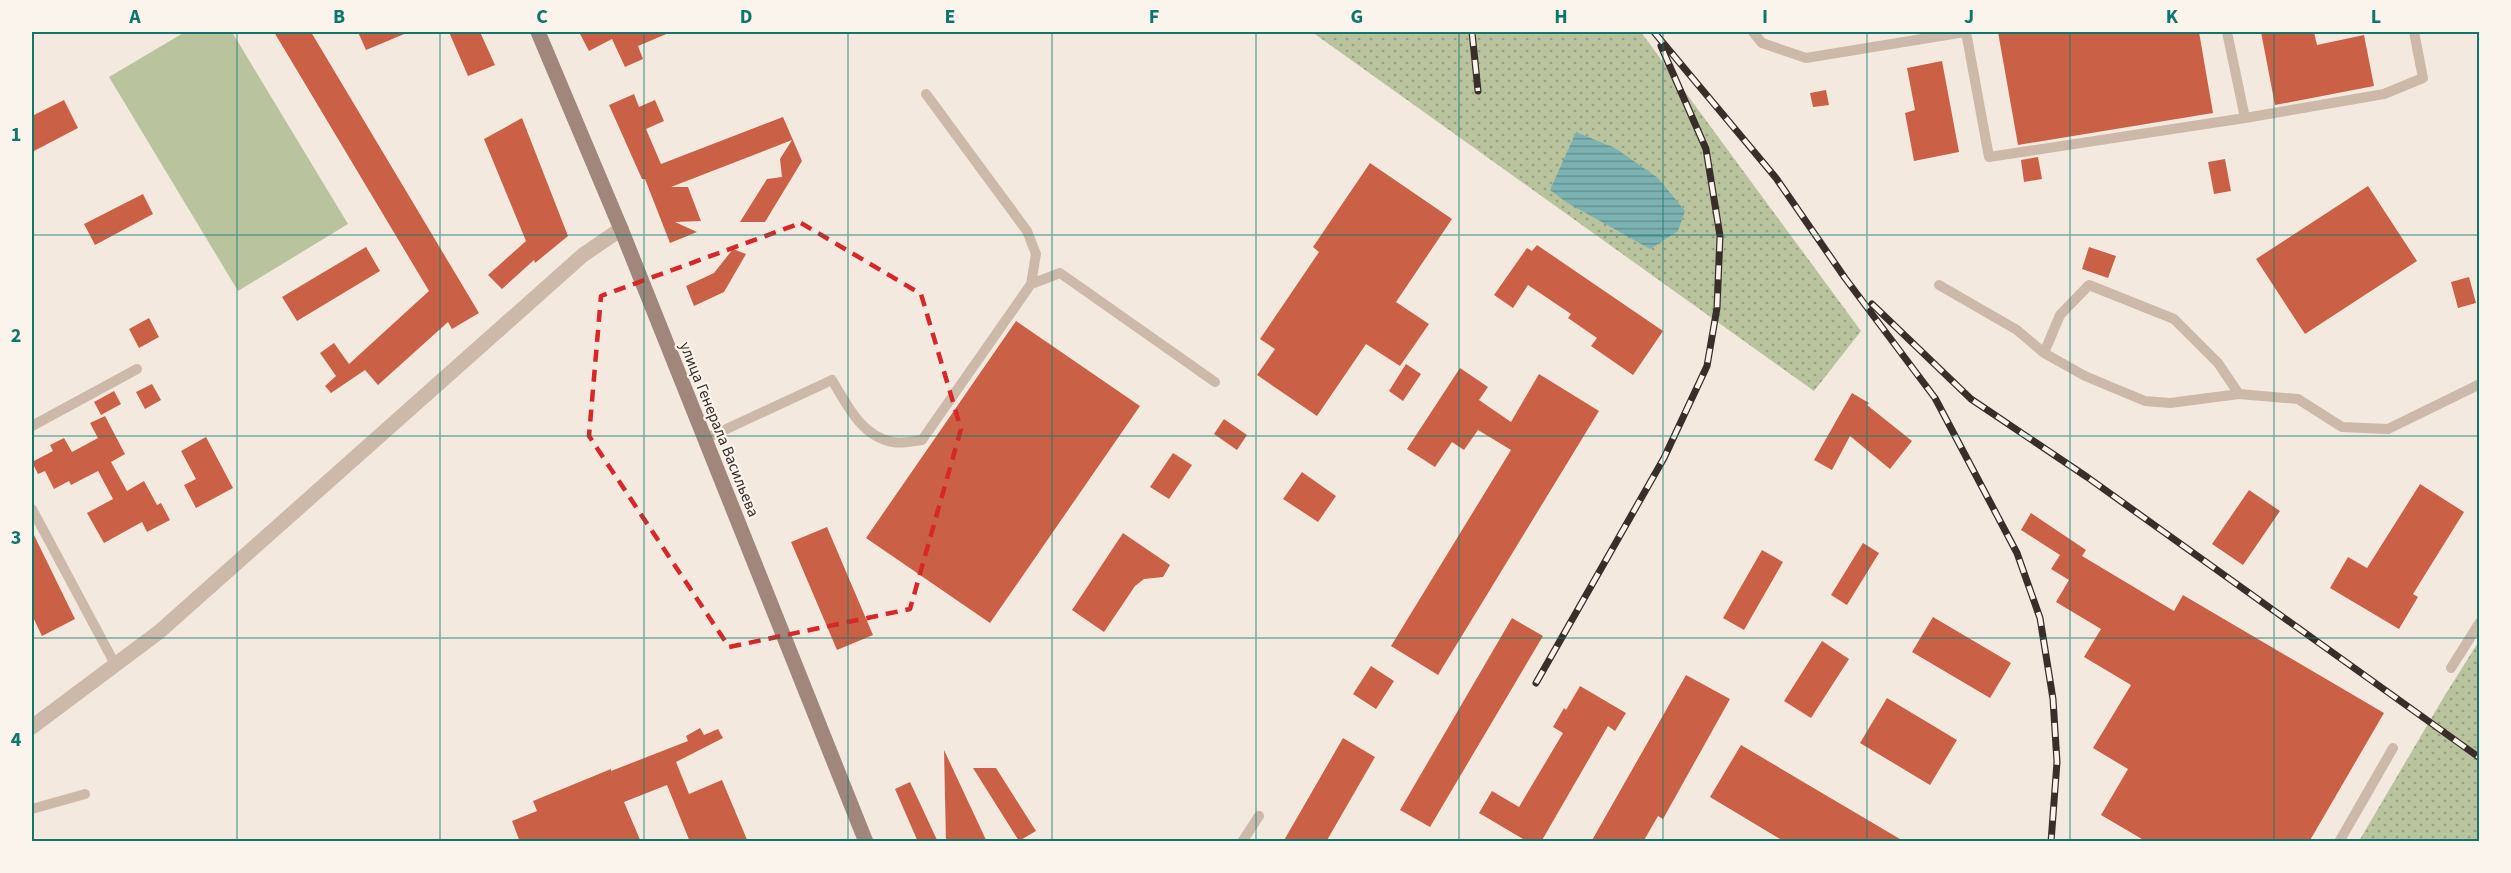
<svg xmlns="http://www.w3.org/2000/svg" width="2511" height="873" viewBox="0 0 2511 873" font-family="'Source Sans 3',sans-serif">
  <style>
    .grass { fill: url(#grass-dots) }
    .pitch { fill: #b9c49e }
    .water { fill: url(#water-rules) }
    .building { fill: #ca6147 }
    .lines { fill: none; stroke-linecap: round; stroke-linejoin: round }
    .lane { stroke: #cdb9aa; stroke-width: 10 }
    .street { stroke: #cdb9aa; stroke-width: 15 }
    .secondary { stroke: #a1877b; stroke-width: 15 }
    .rail-casing { stroke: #3a2e2a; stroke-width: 7 }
    .rail { stroke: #fbf4ec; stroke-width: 4.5; stroke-dasharray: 14; stroke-linecap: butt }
    .marked { fill: none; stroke: #d62828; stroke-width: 4.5; stroke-dasharray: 12 8; stroke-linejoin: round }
    .grid { fill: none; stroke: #0f766e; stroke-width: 1.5; stroke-opacity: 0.55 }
    .labels { text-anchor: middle; stroke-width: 4.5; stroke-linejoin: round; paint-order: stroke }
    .street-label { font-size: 16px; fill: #3a2e2a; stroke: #fbf4ec }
    .neatline { fill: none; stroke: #0f766e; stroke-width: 2 }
    .grid-label { font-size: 20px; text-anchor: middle; font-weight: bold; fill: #0f766e }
  </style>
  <defs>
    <pattern id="grass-dots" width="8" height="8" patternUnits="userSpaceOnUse" patternTransform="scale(1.5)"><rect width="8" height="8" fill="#b9c49e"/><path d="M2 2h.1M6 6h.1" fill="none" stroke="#97a081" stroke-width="1.8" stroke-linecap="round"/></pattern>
    <pattern id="water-rules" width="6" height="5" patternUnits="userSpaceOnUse" patternTransform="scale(1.5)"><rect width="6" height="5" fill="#7db2b2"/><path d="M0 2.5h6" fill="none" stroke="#679191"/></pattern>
  </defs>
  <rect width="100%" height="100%" fill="#f4e9df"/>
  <path class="grass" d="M1312,32H1641L1861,331L1814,391Z
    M2479,641V841H2359L2445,695Z"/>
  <path class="pitch" d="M185,32H232L348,224L238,291L109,77Z"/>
  <path class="water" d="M1576,132L1615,148L1658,178L1685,211L1678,231L1650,249L1566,202L1550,190Z"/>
  <path class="building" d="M274,32H311L479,313L452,329L448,322L378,385L365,370L331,393L325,386L336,376L320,353L334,343L349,364L429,291Z
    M358,32H409L366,50Z
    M449,32H480L495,65L468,76Z
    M579,32H671L638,46L643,59L625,67L612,39L589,51Z
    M1998,32H2199L2213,113L2018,145Z
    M2261,32H2314L2317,45L2364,35L2374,86L2275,105Z
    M1942,61L1959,152L1914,161L1905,113L1915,110L1907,68Z
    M1826,90L1829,105L1813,107L1810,93Z
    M634,94L639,107L655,100L664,121L646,129L661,164L783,117L802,161L765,222H740L767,179L782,177L780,159L792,140L671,187H688L701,221L675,222L697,232L670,243L645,179H642L609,105Z
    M64,100L78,128L32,152V116Z
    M522,118L568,236L535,263L534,260L502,289L488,275L526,241L484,139Z
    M2038,157L2042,179L2024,182L2021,160Z
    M2225,159L2231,191L2214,194L2208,162Z
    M1370,163L1452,219L1396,302L1429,324L1400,366L1366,344L1317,416L1257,375L1275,349L1260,339L1319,252L1313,247Z
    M2368,186L2417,261L2305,334L2256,259Z
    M143,194L153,214L95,245L84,224Z
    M1537,245L1663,331L1633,375L1591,346L1597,338L1568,318L1571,314L1528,285L1513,308L1494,295L1527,248L1532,251Z
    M366,247L380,271L297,321L282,297Z
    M2089,247L2116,256L2108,278L2082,269Z
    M733,249L746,254L724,292L694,306L686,286L714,273Z
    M2469,277L2476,303L2458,308L2451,282Z
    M149,318L159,337L139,348L129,329Z
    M1016,321L1140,406L990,623L866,538Z
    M1406,364L1421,374L1403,401L1389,391Z
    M1460,368L1488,387L1479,400L1511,422L1539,374L1599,411L1438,675L1391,646L1511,450L1478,430L1464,450L1452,442L1435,467L1407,449Z
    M152,384L161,400L145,409L136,392Z
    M114,391L121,404L101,415L94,402Z
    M1852,393L1869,403L1867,405L1912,441L1890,469L1850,436L1832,470L1814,460Z
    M105,416L125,454L111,462L127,491L144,481L157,505L161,503L170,520L147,532L142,522L104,543L87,513L113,499L98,471L71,485L69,481L54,489L45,471L38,474L32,462L53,451L50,445L64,438L72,452L98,438L90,423Z
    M1224,419L1247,435L1237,450L1214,434Z
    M206,437L233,488L196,508L184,485L196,479L181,451Z
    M1173,453L1192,465L1169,499L1150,487Z
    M1302,472L1336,496L1318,522L1283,499Z
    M2420,484L2464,512L2413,594L2418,597L2399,629L2330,588L2348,557L2367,568Z
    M2249,490L2280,511L2243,565L2212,544Z
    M2031,513L2086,550L2082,556L2174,611L2183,595L2384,713L2309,842H2147L2101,815L2128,769L2093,748L2131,685L2084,657L2101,629L2056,602L2069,580L2051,569L2060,555L2021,530Z
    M827,527L873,635L837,650L791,542Z
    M32,531L75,619L42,636L32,615Z
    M1123,533L1170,565L1163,577L1144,579L1135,586L1104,632L1072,610Z
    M1863,543L1879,553L1847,605L1831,595Z
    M1762,550L1783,562L1744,630L1723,618Z
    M1933,617L2011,663L1990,698L1912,652Z
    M1512,618L1543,636L1430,827L1400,810Z
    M1822,641L1849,659L1811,718L1784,701Z
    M1371,666L1394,681L1376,709L1353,694Z
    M1686,675L1730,699L1663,819L1658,816L1643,842H1591Z
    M1580,686L1626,713L1615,731L1608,726L1541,842H1528L1479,813L1492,791L1519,807L1563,733L1553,727L1564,708L1566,710Z
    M1887,698L1957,740L1930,785L1860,743Z
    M700,728L704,735L718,729L723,738L676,762L689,794L722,780L748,842H690L667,785L624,802L641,842H520L512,821L537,811L533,801L611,769V771L688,741L686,736Z
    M1343,738L1375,757L1326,842H1283Z
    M1741,745L1905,842H1785L1710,797Z
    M944,750L987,842H946Z
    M973,768H996L1036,831L1019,841Z
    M910,782L938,842H918L895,789Z"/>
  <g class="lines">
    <path class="lane" d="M1753,32L1762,43L1806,58L1965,32
      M1966,32L1989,157L2245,118
      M2227,32L2245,118L2384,94L2423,78L2414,32
      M1031,284L1060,273L1215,382
      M1939,285L2017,330L2044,353
      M2239,394L2218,363L2174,319L2089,285L2060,315L2044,353L2085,376L2145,401L2170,403L2239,394L2298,399L2342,427L2388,429L2480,384
      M32,426L137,369
      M705,439L832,380C847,405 862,437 893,442C902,444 913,441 922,440L1031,284L1036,254L1027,231L926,94
      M32,509L116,666
      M2451,668L2480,622
      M32,809L85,794
      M1242,842L1259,816
      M2339,842L2393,748"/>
    <path class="street" d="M32,727L159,632L583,255L621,229"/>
    <path class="secondary" d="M538,32L621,229L866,842"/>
    <defs>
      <path id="rail" d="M1472,32L1478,91
        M1654,32L1776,178L1845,278L1935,398L2017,553L2040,618L2053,699L2057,762L2051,842
        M1872,304L1971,399L2087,477L2480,758
        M1536,683L1664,458L1707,366L1717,308L1720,236L1706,149L1661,46"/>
    </defs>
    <use href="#rail" class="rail-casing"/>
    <use href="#rail" class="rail"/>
  </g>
  <path class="marked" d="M801,223L921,294L961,429L910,609L729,647L589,436L601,296Z"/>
  <path class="grid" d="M237,32V842M440,32V842M644,32V842M848,32V842M1052,32V842M1256,32V842M1459,32V842M1663,32V842M1867,32V842M2070,32V842M2274,32V842M32,235H2480M32,436H2480M32,638H2480"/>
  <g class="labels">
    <g class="street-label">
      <text transform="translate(720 429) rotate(68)" y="6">улица Генерала Васильева</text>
    </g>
  </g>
  <rect width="2511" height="873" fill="none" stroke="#fbf4ec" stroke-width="66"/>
  <rect x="33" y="33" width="2445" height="807" class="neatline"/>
  <g class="grid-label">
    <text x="135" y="23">A</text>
    <text x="339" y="23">B</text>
    <text x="542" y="23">C</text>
    <text x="746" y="23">D</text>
    <text x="950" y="23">E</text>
    <text x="1154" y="23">F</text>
    <text x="1357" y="23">G</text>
    <text x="1561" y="23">H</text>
    <text x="1765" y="23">I</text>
    <text x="1969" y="23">J</text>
    <text x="2172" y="23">K</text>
    <text x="2376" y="23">L</text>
    <text x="16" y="141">1</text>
    <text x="16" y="342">2</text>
    <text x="16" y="544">3</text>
    <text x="16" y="746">4</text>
  </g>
</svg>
